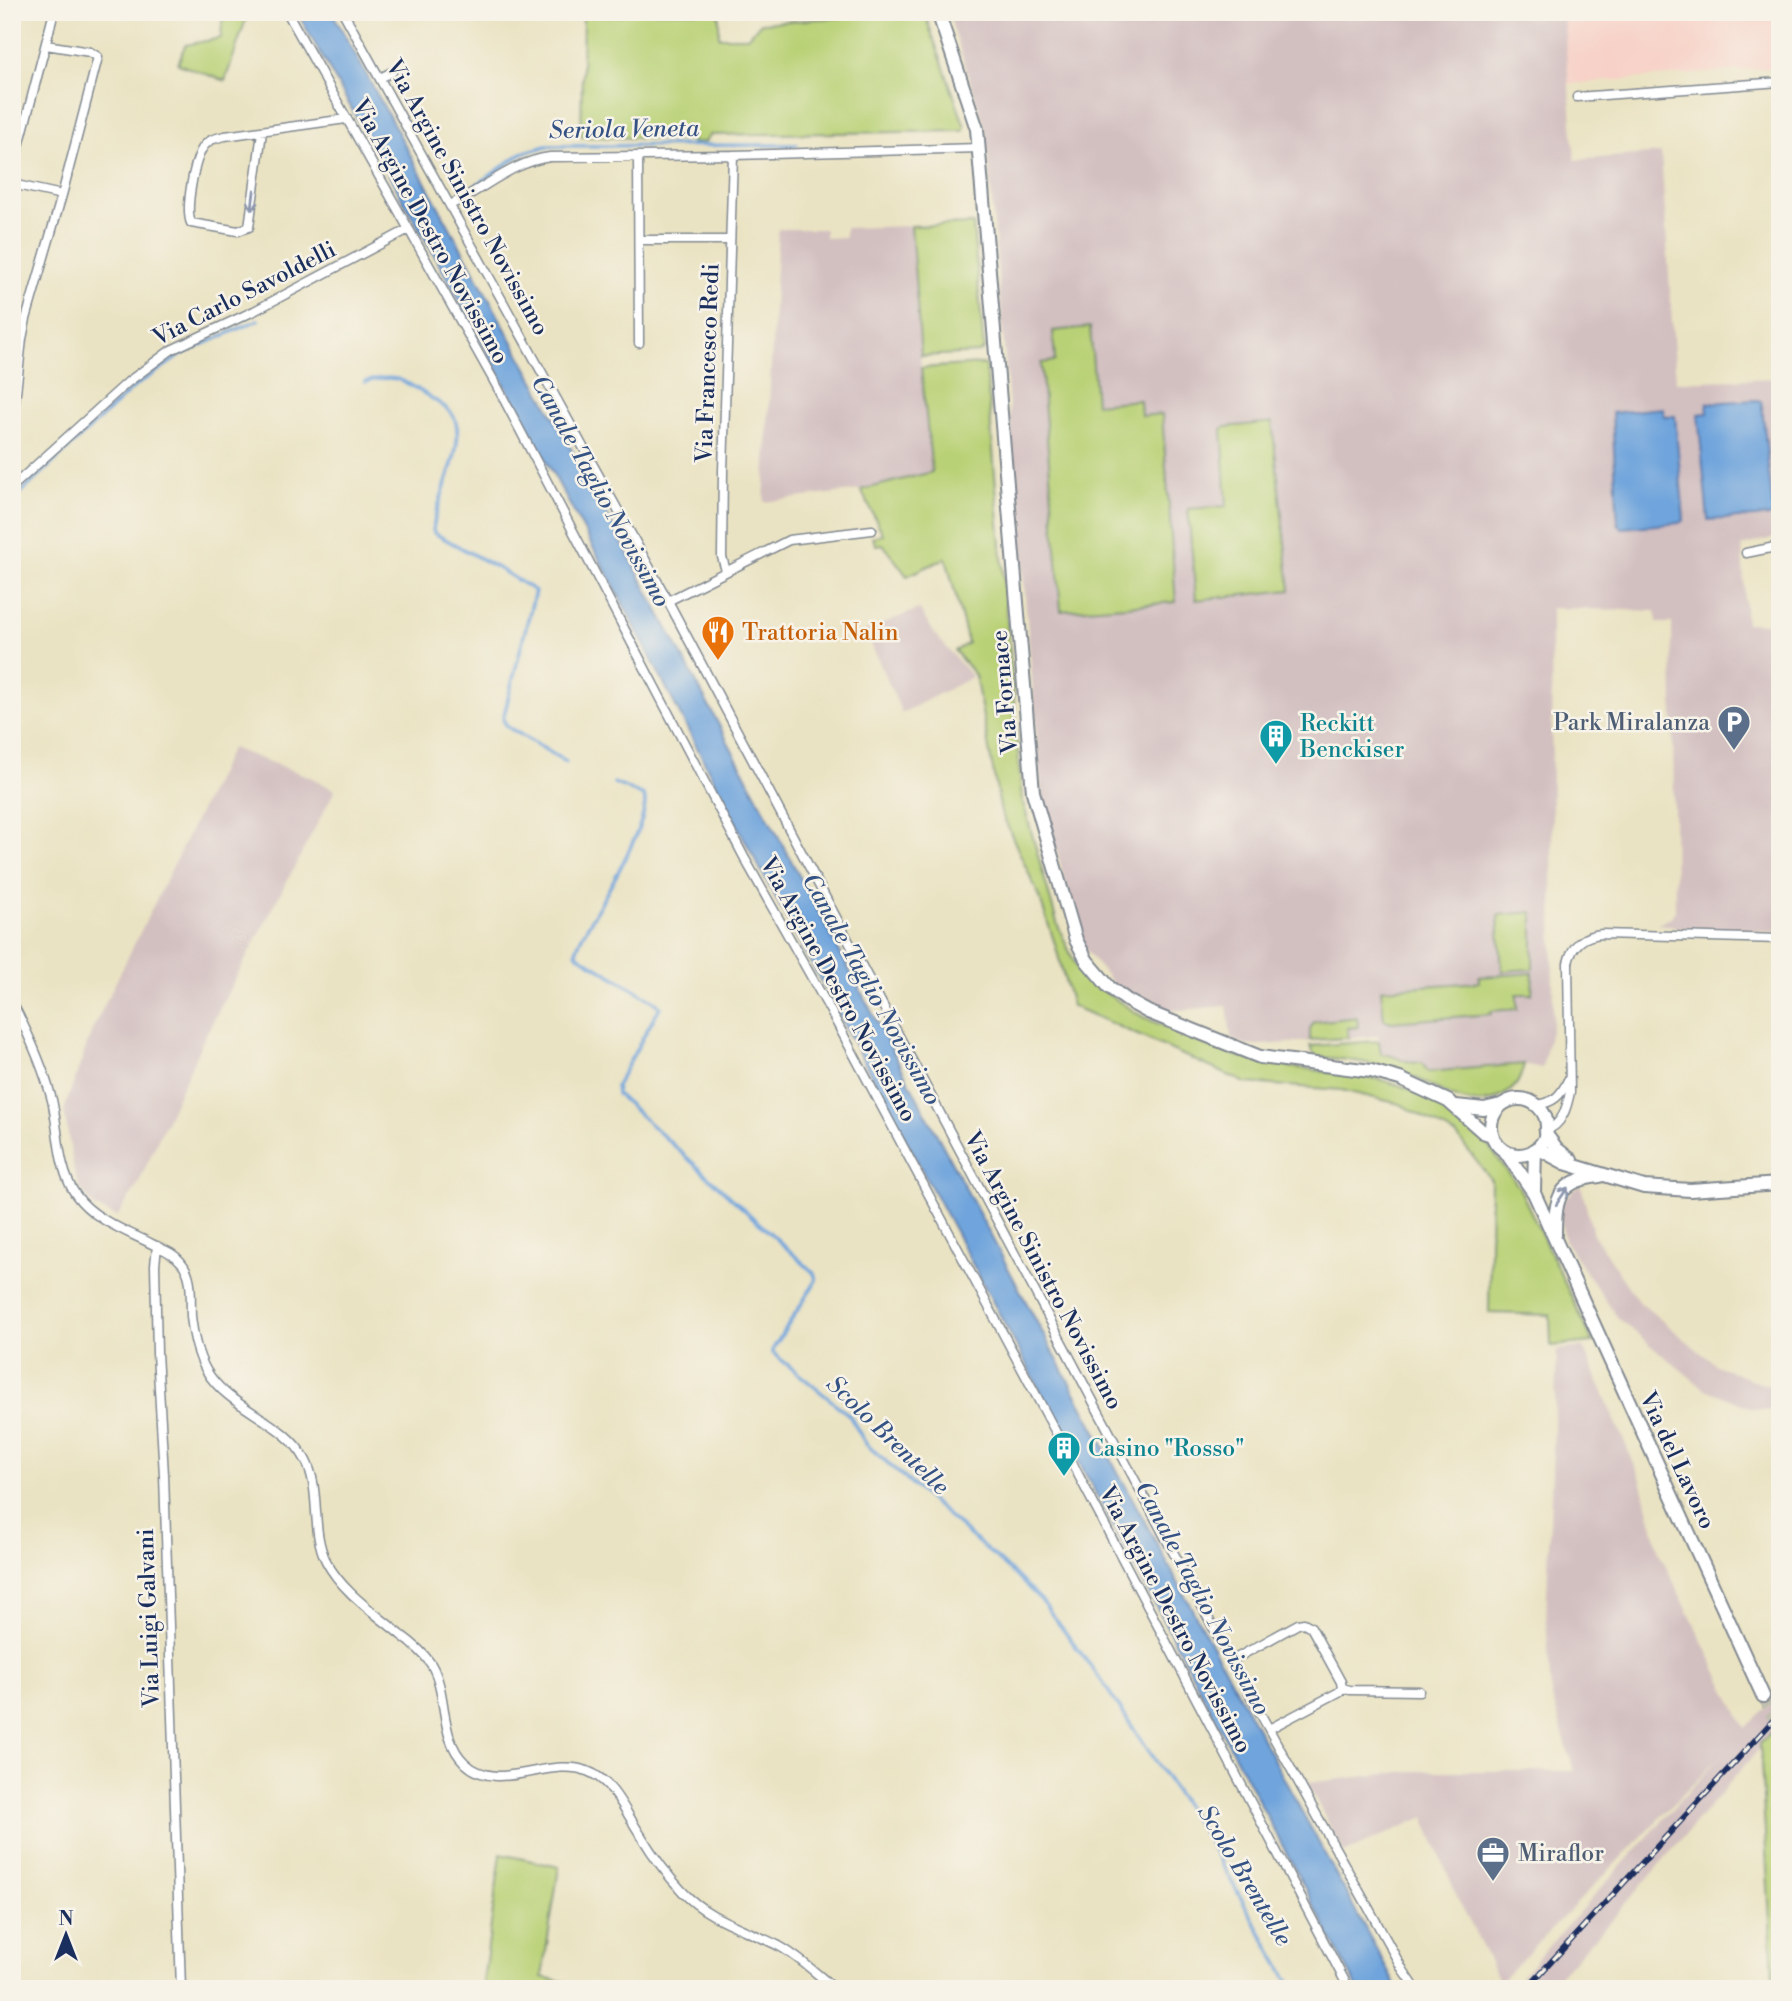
<svg xmlns="http://www.w3.org/2000/svg" width="1792" height="2001" viewBox="0 0 1792 2001" font-family="'Libre Bodoni',serif">
  <style>
    .built { fill: #f7d1c7 }
    .industrial { fill: #d2bfc0 }
    .green { fill: #b9d176; stroke: #6a806a; stroke-width: 2 }
    .water { fill: #6fa4dc; stroke: #456a9d; stroke-width: 2 }
    .lines { fill: none; stroke-linecap: round; stroke-linejoin: round }
    .stream { stroke: #6fa4dc; stroke-width: 3.5 }
    .secondary-tunnel { stroke: #c1bfaf; stroke-width: 12; stroke-dasharray: 12 6; stroke-linecap: butt }
    .street-casing { stroke: #828990; stroke-width: 11 }
    .secondary-casing { stroke: #828990; stroke-width: 16 }
    .street { stroke: #fff; stroke-width: 8 }
    .secondary { stroke: #fff; stroke-width: 12 }
    .rail-casing { stroke: #1b2f5e; stroke-width: 6 }
    .rail { stroke: #f7f3e8; stroke-width: 3.5; stroke-dasharray: 10; stroke-linecap: butt }
    .oneway { stroke: #8d97ae }
    .labels { text-anchor: middle; stroke-width: 5; stroke-linejoin: round; paint-order: stroke }
    .street-label { font-size: 23px; fill: #1b2f5e; stroke: #f7f3e8 }
    .food-label { font-size: 23px; fill: #c56008; stroke: #f7f3e8; text-anchor: start }
    .service-label { font-size: 23px; fill: #4e5e75; stroke: #f7f3e8; text-anchor: end }
    .culture-label { font-size: 23px; fill: #0d838f; stroke: #f7f3e8; text-anchor: start }
    .water-label { font-size: 24px; font-style: italic; fill: #345284; stroke: #f7f3e8 }
  </style>
  <rect width="100%" height="100%" fill="#f7f3e8"/>
  <filter id="ink" filterUnits="userSpaceOnUse"><feTurbulence type="fractalNoise" baseFrequency=".0143" numOctaves="2"/><feDisplacementMap in="SourceGraphic" scale="14" xChannelSelector="R" yChannelSelector="G"/><feConvolveMatrix kernelMatrix="1 2 1 2 8 2 1 2 1" color-interpolation-filters="sRGB"/></filter>
  <filter id="wash" filterUnits="userSpaceOnUse"><feTurbulence type="fractalNoise" baseFrequency=".00686" numOctaves="4" result="noise"/><feDisplacementMap in="SourceGraphic" scale="28" xChannelSelector="R" yChannelSelector="G"/><feGaussianBlur stdDeviation="1.57" result="paint"/><feColorMatrix in="noise" values="0 0 0 0 0 0 0 0 0 0 0 0 0 0 0 0 0 1.4 0 .05"/><feComposite in="paint" operator="in"/></filter>
  <g filter="url(#wash)">
    <rect width="100%" height="100%" fill="#eae3c3"/>
    <path class="built" d="M1563,12H1780V67L1569,84Z"/>
    <path class="industrial" d="M948,12H1563L1575,160L1661,153L1676,382L1780,378V536L1742,546L1746,623L1780,624V932L1708,931L1658,924L1670,918L1675,911L1672,623H1657L1656,611L1551,608L1553,1022L1542,1068L1523,1064L1428,1072L1422,1063L1406,1064L1388,1054L1380,1055L1378,1036L1247,1046L1231,1038L1227,1006L1169,1011L1140,1001L1114,985L1083,946L1042,797L986,131Z
      M911,226L921,368L932,472L861,490L764,502L778,229H825V238L845,237V228Z
      M919,609L934,633L972,677L902,713L865,631Z
      M231,748L308,776L335,790L202,1042L138,1184L117,1217L95,1207L79,1187L74,1171L64,1110L92,1030Z
      M1581,1186L1593,1234L1637,1300L1716,1365L1759,1383L1780,1386V1412L1752,1408L1703,1388L1618,1318L1564,1240L1560,1212L1563,1202L1574,1190Z
      M1583,1347L1641,1480L1659,1552L1745,1728L1780,1695V1724L1617,1914L1547,1989H1510L1725,1751L1500,1982L1459,1901L1424,1817L1344,1853L1307,1783L1410,1771H1574L1551,1694L1546,1618L1557,1350Z"/>
    <path class="green" d="M223,12H246L247,16L225,81L178,64L185,45L221,38Z
      M623,12H719V37H747L761,23L924,12L965,127L963,131L710,135L705,142L692,143L689,139L581,137L583,16H622Z
      M973,224L984,349L979,353L921,356L911,226Z
      M1090,327L1096,404L1140,400L1141,416L1162,414L1176,602L1061,611L1041,363L1055,361L1053,331Z
      M982,364L986,366L1022,799L1058,926L1076,966L1108,994L1143,1017L1226,1052L1256,1062L1378,1079L1399,1085L1425,1096L1478,1132L1519,1187L1593,1342L1551,1346L1550,1315L1489,1313L1491,1180L1457,1136L1400,1104L1341,1090L1246,1083L1072,1006L1055,944L1039,896L1001,812L975,675L955,651L968,643L946,558L907,576L883,544L876,545L872,537L883,534L861,490L932,472L921,368Z
      M1272,422L1290,590L1196,600L1188,509L1227,506L1222,429L1226,427Z
      M1533,912V969L1502,971L1498,915Z
      M1533,973L1532,994H1517V1009L1491,1011V1014L1392,1022L1384,1020L1381,989L1479,982V977Z
      M1357,1017L1358,1027L1347,1028L1348,1038L1310,1040V1029L1314,1022Z
      M1379,1041L1381,1054C1396,1054 1402,1064 1422,1063L1428,1072L1524,1064C1520,1081 1516,1089 1500,1097C1465,1115 1436,1084 1404,1073C1376,1063 1348,1059 1318,1057L1314,1054L1310,1046Z
      M1771,1733L1780,1753V1974L1773,1975L1760,1744Z
      M501,1854L559,1867L542,1977L596,1989H482Z"/>
    <path class="water" d="M297,12H332L597,496L1040,1328L1398,1989H1358L1138,1572L742,835L615,588L452,287Z
      M1757,400L1761,401L1762,406L1773,512L1770,516L1708,520L1698,414L1708,413L1707,403Z
      M1663,408L1664,416H1675L1684,520L1679,523L1622,528L1618,524L1612,413Z"/>
    <g class="lines">
      <path class="stream" d="M467,192L522,153L546,146L797,145
        M365,382C393,374 401,378 425,394C434,400 446,406 452,414C471,440 435,499 433,530L434,533L503,571L535,591L503,719L506,726L566,762
        M12,501L135,386L184,353L258,320
        M614,783L644,796C652,818 605,895 593,917C587,928 578,940 576,952L579,956L655,1002L660,1007L616,1086L617,1094L814,1273L816,1279L814,1284L773,1349V1353L849,1415L866,1444L1012,1572L1041,1600L1101,1680L1209,1842L1293,1989"/>
    </g>
  </g>
  <g filter="url(#ink)">
    <g class="lines">
      <path class="secondary-tunnel" d="M1763,1696L1780,1731"/>
      <defs>
        <path id="street" d="M287,12L499,390L745,859L830,1010L1060,1440L1349,1989
          M343,12L668,601L1231,1661L1403,1970L1416,1989
          M380,78L392,72
          M1577,97L1780,82
          M262,132L249,227L238,231L191,223C185,209 194,159 204,146C209,139 217,138 225,136L346,119
          M638,156L639,343
          M12,173L54,12
          M12,184L62,195
          M450,205C484,189 512,162 550,157L733,155L979,148
          M639,240H730
          M12,428L22,339L26,319L62,195L98,57L90,52L46,45
          M12,487L128,382L171,350L254,311L407,230
          M1746,553L1780,546
          M726,571L722,557L723,471L733,155
          M668,601L789,540L872,530
          M12,1002C28,1033 43,1066 52,1100C59,1130 57,1168 76,1195C93,1219 126,1231 152,1244C162,1249 174,1253 181,1262C194,1277 190,1298 191,1316C193,1335 197,1354 206,1370C229,1410 283,1419 305,1459C322,1490 310,1529 326,1561C342,1592 375,1613 401,1635C412,1643 423,1652 431,1664C449,1694 438,1737 465,1763C498,1795 548,1756 587,1771C614,1781 625,1812 640,1834C652,1854 666,1874 682,1891C707,1919 746,1929 779,1946C799,1957 817,1974 835,1989
          M1536,1105C1553,1103 1561,1096 1568,1080
          M1546,1130C1562,1126 1567,1107 1570,1092L1568,963C1572,945 1584,935 1602,934L1780,939
          M157,1246L155,1265L157,1353L164,1475L181,1989
          M1231,1661L1298,1624L1304,1623L1311,1627L1341,1682L1342,1688L1339,1692L1269,1729
          M1342,1688L1350,1690L1419,1691"/>
        <path id="secondary" d="M938,12L977,129L1033,792L1076,940L1087,961L1109,987L1128,1001L1148,1012L1260,1057L1371,1071L1400,1079L1448,1101L1483,1132L1492,1135
          M1491 1127a28 28 0 1 1 56 0a28 28 0 1 1-56 0Z
          M1456,1106L1484,1109L1501,1105
          M1545,1133L1557,1149L1571,1160
          M1537,1148L1565,1163L1644,1187L1690,1190L1780,1184
          M1505,1151L1534,1193L1763,1696
          M1534,1192L1535,1149
          M1555,1235C1555,1198 1558,1180 1600,1176"/>
      </defs>
      <use href="#street" class="street-casing"/>
      <use href="#secondary" class="secondary-casing"/>
      <use href="#street" class="street"/>
      <use href="#secondary" class="secondary"/>
      <defs>
        <path id="rail" d="M1526,1989L1780,1713"/>
      </defs>
      <use href="#rail" class="rail-casing"/>
      <use href="#rail" class="rail"/>
    </g>
    <defs><path id="oneway-shaft" d="M-6 0H5M1.5-3L5.5 0L1.5 3" fill="none" stroke-width="1.6" stroke-linecap="round" stroke-linejoin="round" transform="scale(1.75)"/></defs>
    <g class="oneway">
      <use href="#oneway-shaft" transform="translate(253 200) rotate(97)"/>
      <use href="#oneway-shaft" transform="translate(1562 1196) rotate(-56)"/>
    </g>
  </g>
  <defs>
    <symbol id="restaurant-pin" viewBox="-11 -11 22 30"><path d="M0 17L-7.5 6A9.5 9.5 0 1 1 7.5 6Z" fill="#e8710a" stroke="#f7f3e8"/><path d="M-5-6h1v4h1v-4h1v4h1v-4h1v5L-1.5 .5V6h-2V.5L-5-1ZM5-6V6H3V1.5H1.5Q1.5-4 5-6Z" fill="#fff"/></symbol>
    <symbol id="parking-pin" viewBox="-11 -11 22 30"><path d="M0 17L-7.5 6A9.5 9.5 0 1 1 7.5 6Z" fill="#5c6f8a" stroke="#f7f3e8"/><path d="M-3.5-5.5H1a3.5 3.5 0 0 1 0 7H-1V5.5H-3.5ZM-1-3.4V-.6H.8a1.4 1.4 0 0 0 0-2.8Z" fill="#fff"/></symbol>
    <symbol id="building-pin" viewBox="-11 -11 22 30"><path d="M0 17L-7.5 6A9.5 9.5 0 1 1 7.5 6Z" fill="#0f9aa8" stroke="#f7f3e8"/><path d="M-4-6H4V6H1V3H-1V6H-4ZM-2.5-4.3h1.7v1.8h-1.7ZM.8-4.3h1.7v1.8H.8ZM-2.5-1h1.7V.8h-1.7ZM.8-1h1.7V.8H.8Z" fill="#fff"/></symbol>
    <symbol id="office-pin" viewBox="-11 -11 22 30"><path d="M0 17L-7.5 6A9.5 9.5 0 1 1 7.5 6Z" fill="#5c6f8a" stroke="#f7f3e8"/><path d="M-6-3h4V-5.5h4V-3h4V5H-6ZM-1-4.5V-3h2v-1.5ZM-6 0V1H6V0Z" fill="#fff"/></symbol>
  </defs>
  <g fill-rule="evenodd">
    <use href="#restaurant-pin" x="699" y="613" width="38" height="52"/>
    <use href="#parking-pin" x="1715" y="703" width="38" height="52"/>
    <use href="#building-pin" x="1257" y="717" width="38" height="52"/>
    <use href="#building-pin" x="1045" y="1429" width="38" height="52"/>
    <use href="#office-pin" x="1474" y="1834" width="38" height="52"/>
  </g>
  <g class="labels">
    <g class="street-label">
      <text transform="translate(468 197) rotate(61)" y="8">Via Argine Sinistro Novissimo</text>
      <text transform="translate(431 231) rotate(61)" y="8">Via Argine Destro Novissimo</text>
      <text transform="translate(244 293) rotate(-27)" y="8">Via Carlo Savoldelli</text>
      <text transform="translate(707 363) rotate(-88)" y="8">Via Francesco Redi</text>
      <text transform="translate(1004 692) rotate(-95)" y="8">Via Fornace</text>
      <text transform="translate(839 989) rotate(61)" y="8">Via Argine Destro Novissimo</text>
      <text transform="translate(1044 1270) rotate(62)" y="8">Via Argine Sinistro Novissimo</text>
      <text transform="translate(1678 1460) rotate(65)" y="8">Via del Lavoro</text>
      <text transform="translate(148 1618) rotate(-92)" y="8">Via Luigi Galvani</text>
      <text transform="translate(1176 1619) rotate(62)" y="8">Via Argine Destro Novissimo</text>
    </g>
    <g class="food-label">
      <text x="742" y="640">Trattoria Nalin</text>
    </g>
    <g class="service-label">
      <text x="1710" y="730">Park Miralanza</text>
      <text x="1518" y="1861" text-anchor="start">Miraflor</text>
    </g>
    <g class="culture-label">
      <text x="1300" y="731">Reckitt<tspan x="1300" dy="26">Benckiser</tspan></text>
      <text x="1088" y="1456">Casino "Rosso"</text>
    </g>
    <g class="water-label">
      <text transform="translate(624 129) rotate(-1)" y="8">Seriola Veneta</text>
      <text transform="translate(601 491) rotate(61)" y="8">Canale Taglio Novissimo</text>
      <text transform="translate(872 989) rotate(61)" y="8">Canale Taglio Novissimo</text>
      <text transform="translate(888 1435) rotate(44)" y="8">Scolo Brentelle</text>
      <text transform="translate(1203 1598) rotate(62)" y="8">Canale Taglio Novissimo</text>
      <text transform="translate(1245 1875) rotate(59)" y="8">Scolo Brentelle</text>
    </g>
  </g>
  <rect width="1792" height="2001" fill="none" stroke="#f7f3e8" stroke-width="42"/>
  <g transform="translate(66 1935)" stroke="#f7f3e8" stroke-width="5" paint-order="stroke">
  <path d="M0-5L12 26L0 18L-12 26Z" fill="#1b2f5e"/>
  <text y="-10" font-size="19" font-weight="bold" text-anchor="middle" fill="#1b2f5e">N</text>
  </g>
</svg>
